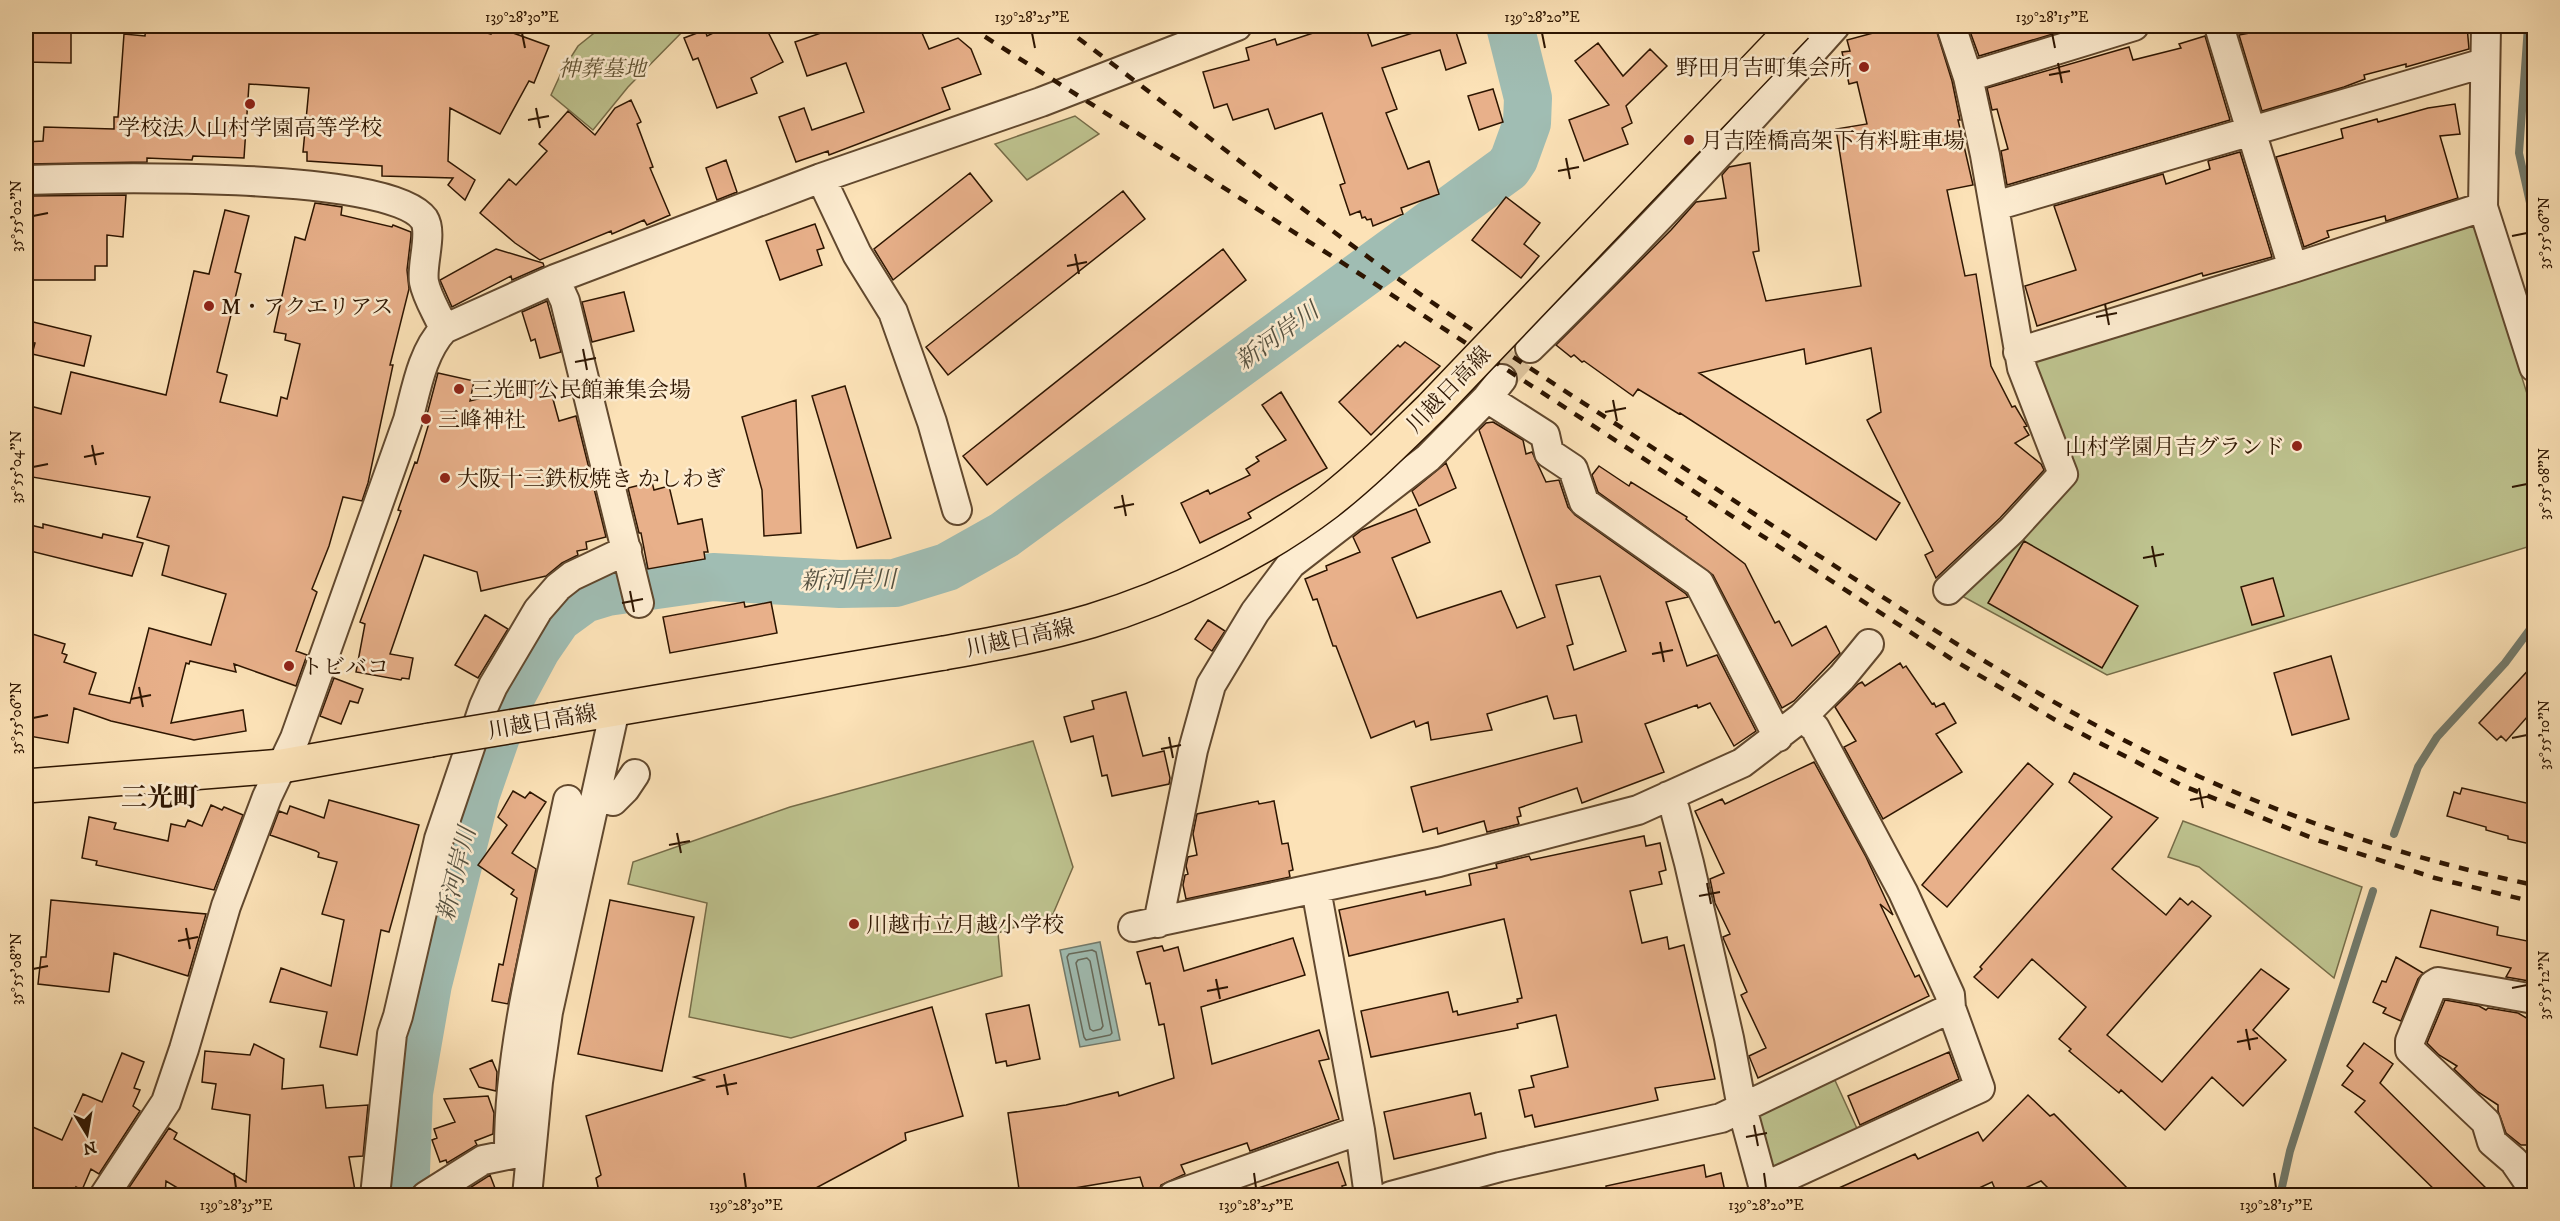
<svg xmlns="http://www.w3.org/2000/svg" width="2560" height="1221" viewBox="0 0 2560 1221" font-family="'IM FELL DW Pica','Noto Serif JP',serif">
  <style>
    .green { fill: #bec38f; stroke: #766c48; stroke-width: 1.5 }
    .water { fill: #a0bdb3; stroke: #727a6c; stroke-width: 1.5 }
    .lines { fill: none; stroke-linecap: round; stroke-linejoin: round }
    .shore { stroke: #66695a; stroke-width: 1.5 }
    .stream { stroke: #727a6c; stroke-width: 8 }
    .river { stroke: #a0bdb3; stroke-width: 48 }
    .building { fill: #e8b08a; stroke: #2d1501; stroke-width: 1.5; fill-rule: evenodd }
    .minor-tunnel { stroke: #ddc39c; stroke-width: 28; stroke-dasharray: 28 14; stroke-linecap: butt }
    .minor-casing { stroke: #61482e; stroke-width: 32 }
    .major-casing { stroke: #2d1501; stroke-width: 36 }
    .minor { stroke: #fdecd0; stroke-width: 28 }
    .major { stroke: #fce2b7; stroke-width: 33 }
    .rail { stroke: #2d1501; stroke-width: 4.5; stroke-dasharray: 10 10; stroke-linecap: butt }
    .major-bridge-casing { stroke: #2d1501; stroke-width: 36; stroke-linecap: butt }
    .major-bridge { stroke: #fce2b7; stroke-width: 33 }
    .ticks { fill: none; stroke: #2d1501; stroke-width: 2 }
    .poi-dot { fill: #8f2418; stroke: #fdecd0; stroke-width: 2 }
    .labels { text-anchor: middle; stroke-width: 5; stroke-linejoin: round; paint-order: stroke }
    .poi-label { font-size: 22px; fill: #2d1501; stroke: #fdecd0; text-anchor: start }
    .park-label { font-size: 22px; font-style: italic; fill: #605233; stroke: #fdecd0 }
    .street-label { font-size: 22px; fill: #2d1501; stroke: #fdecd0 }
    .water-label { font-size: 24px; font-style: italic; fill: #55503f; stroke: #fdecd0 }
    .quarter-label { font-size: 26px; font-weight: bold; fill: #2d1501; stroke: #fdecd0 }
    .neatline { fill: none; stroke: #2d1501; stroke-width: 2 }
    .ticks-label { font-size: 15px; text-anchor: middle; fill: #2d1501 }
  </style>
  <rect width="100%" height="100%" fill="#fce2b7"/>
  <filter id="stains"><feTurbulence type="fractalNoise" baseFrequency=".00333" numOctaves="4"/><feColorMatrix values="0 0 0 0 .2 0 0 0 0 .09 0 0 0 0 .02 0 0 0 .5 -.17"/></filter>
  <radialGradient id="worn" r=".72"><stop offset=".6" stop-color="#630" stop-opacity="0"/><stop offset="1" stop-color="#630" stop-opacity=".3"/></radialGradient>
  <path class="green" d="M603,26H688L628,87L593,130L551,95L562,71L578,46Z
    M1075,116L1099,134L1027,180L995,144Z
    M2474,224L2534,416V545L2107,675L1962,596L2070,477L2032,363Z
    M1033,741L1073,867L1053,914L998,933L1002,976L791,1038L689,1017L707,903L628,884L633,862L790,807Z
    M2183,821L2362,887L2334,978L2199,867L2168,857Z
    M1833,1076L1859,1133L1780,1171L1770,1168L1758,1118L1760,1113Z"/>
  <path class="water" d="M1100,942L1120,1040L1080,1047L1060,950Z"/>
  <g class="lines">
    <path class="shore" d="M1092,950L1096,952L1112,1033L1110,1035L1086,1040L1084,1037L1067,957L1069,954Z
      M1087,958L1090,961L1103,1026L1101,1029L1093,1031L1090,1029L1076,963L1078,960Z"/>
    <path class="stream" d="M2528,26L2519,153L2534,221
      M2394,834L2418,767L2437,737L2505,663L2534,624
      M2280,1196L2290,1151L2373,891"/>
    <path class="river" d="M405,1196L409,1093L428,984L476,794L508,702L536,650L558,618L584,599L607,592L713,577L840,584L895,583L947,567L1004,535L1508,168L1514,159L1527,123L1528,98L1510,26"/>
  </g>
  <path class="building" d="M146,26H462L491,34L494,26L549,46L534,83L529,81L500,134L450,108L448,161L475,180L465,200L448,185L453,178L382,176V166L307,161V152H303L309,88L249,84L244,158L193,156L192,160L147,158V162L26,164V142L43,141L44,127L114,129V117H118L124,34L145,36Z
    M728,26H765L783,62L751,78L757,93L717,108L698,58L693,60L684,38L705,30L707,36Z
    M841,26H919L929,49L958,38L971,49L981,74L942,88L950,109L829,155L828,151L796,162L779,117L804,108L812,130L864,112L846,63L807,76L795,42Z
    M1334,26H1365L1372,46L1422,30L1421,26H1454L1466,63L1446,70L1440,50L1382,68L1397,109L1386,113L1408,169L1429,161L1439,194L1401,208L1403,214L1373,226L1371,219L1367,220L1365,217L1362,218L1360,211L1350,215L1340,185L1345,183L1322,113L1275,129L1268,109L1233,120L1227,104L1214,108L1203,72L1249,60L1246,48L1275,39L1277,45Z
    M1899,26H1935L1952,81L1960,120H1958L1973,185L1947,190L1965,276L1976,274L1991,366L2012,407L2015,406L2027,426L2024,427L2029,435L2015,443L2041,464L2044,470L2000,518L1936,578L1925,555L1933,551L1867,420L1881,412L1871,348L1806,364L1804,349L1699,373L1900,503L1876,540L1680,413L1679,414L1638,389L1633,396L1584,361L1582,362L1574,355L1571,357L1556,345L1671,230L1696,202L1726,198L1722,175L1729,167L1750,163L1759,251L1753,252L1766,301L1861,286L1836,129L1867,124L1857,82L1849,84L1842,52L1850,51L1847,40Z
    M1968,26H2072L2073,28L1979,56Z
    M2248,26H2467L2469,49L2406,67V64L2364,75L2365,79L2344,87L2262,111L2239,35L2250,33Z
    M26,27H71V63L26,62Z
    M2205,36L2230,120L2007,185L2001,151L2008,149L1997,109L1992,110L1987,88L2129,47L2133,60L2181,48L2179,44Z
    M1598,43L1623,76L1650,49L1667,66L1626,106L1632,123L1622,128L1628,144L1584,161L1569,120L1609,105L1575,61Z
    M1493,89L1503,122L1479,130L1468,96Z
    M631,100L641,122L637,124L653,167L650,168L670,215L647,225L644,220L612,234L611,231L540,260L515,243L480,213L509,179L516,185L547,151L539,144L568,111L595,135L615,108Z
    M2455,104L2460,134L2440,136L2458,198L2386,221L2385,216L2327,231L2329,237L2304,247L2276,157L2343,138L2341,129L2377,119L2378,122L2428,108Z
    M2240,152L2272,257L2203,276L2202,273L2037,326L2025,286L2076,270L2054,206L2163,174L2166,184L2210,169L2208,161Z
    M726,160L737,192L717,200L706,168Z
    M970,173L992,201L893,280L874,249Z
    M1123,191L1145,219L948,375L926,347Z
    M126,195L123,237L107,235V266H95V280H26V196Z
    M1506,197L1540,223L1524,244L1539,256L1521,278L1472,240Z
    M315,203L342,207L341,215L392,227L393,225L411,232V236L407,270L409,289L390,365H393L368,483L362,501L343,497L329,546L312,589L317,592L296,651L307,655L296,686L234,664L236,672L190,661L189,664L186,663L171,723L243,710L246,731L194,740L111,721L74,708L68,743L29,736L31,730L26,729V632L65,644L62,653L67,655L64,662L96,673L89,694L130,703L149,628L211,645L226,594L162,575L169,546L137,537L150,497L26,476L32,437L26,436L30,406L61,414L71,372L166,395L194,271L209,274L225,210L249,216L235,272L241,274L217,372L227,375L220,402L277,416L281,397L287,399L300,344L285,340L286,334L274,332L295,237L305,240Z
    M815,224L824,248L817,250L822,265L780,280L766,241Z
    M496,249L543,263L544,266L512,280L511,276L452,307L440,280Z
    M1223,249L1246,280L987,485L963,456Z
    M624,292L634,331L592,342L582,302Z
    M547,301L561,352L540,358L535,339L531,341L522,312Z
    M29,321L91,336L84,366L32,354L35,343L26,341Z
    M1405,342L1440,366L1371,435L1339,402L1398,345L1400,347Z
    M438,373L474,381L470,401L548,381L559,421L576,416L606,537L586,542L587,549L577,551L578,555L562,563L546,576L481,591L477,572L424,555L390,654L413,658L409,679L402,678L401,680L356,672L365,624L360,622L401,511L398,510L415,462L417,463L429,423L425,422Z
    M845,386L891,538L857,548L812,396Z
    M1281,392L1327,468L1248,513L1251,518L1200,543L1181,503L1208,490L1210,494L1250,475L1246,469L1259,461L1256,457L1286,440L1262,405Z
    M796,400L801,533L764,536L762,490L742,417Z
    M1493,422L1523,440L1526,454L1532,452L1546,482L1559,480L1568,507L1575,515L1686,594L1688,597L1666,602L1687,666L1717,655L1756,731L1734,746L1710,703L1698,708L1697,705L1645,724L1664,772L1582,803L1577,788L1519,808L1521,816L1517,817L1519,824L1487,832L1484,821L1438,834L1437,828L1423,832L1411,787L1582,742L1576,715L1554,719L1547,696L1487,714L1492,730L1431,740L1428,722L1416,727L1414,721L1371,738L1336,646H1333L1317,599L1313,600L1305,579L1327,570L1326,566L1360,552L1353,537L1362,530L1416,509L1430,542L1392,558L1417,618L1501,591L1517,628L1545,617L1479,430L1486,423ZM1600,576L1626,651L1574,670L1567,646L1573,644L1556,585Z
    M1446,463L1456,488L1419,506L1412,491Z
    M1599,466L1629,486L1631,482L1687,517L1686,519L1745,564L1775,623L1779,621L1792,646L1826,626L1840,653L1794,701L1782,708L1713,575L1598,492L1592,475Z
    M652,482L654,490L669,486L678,524L702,519L708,552H704L705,559L648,569L641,533H639L628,488Z
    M26,524L43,528V524L102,538L103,534L143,543L132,576L26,550Z
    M2024,541L2138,606L2102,668L1988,603Z
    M2273,578L2284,616L2252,625L2241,587Z
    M744,602L745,607L771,602L777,633L670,653L663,617Z
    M485,615L508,629L478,678L455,665Z
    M1208,620L1225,631L1212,651L1195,639Z
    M2331,656L2349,719L2292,735L2274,673Z
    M1900,663L1903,668L1906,666L1932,704L1934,703L1936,707L1944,703L1956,723L1936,734L1962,772L1883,819L1844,747L1856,741L1835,707L1858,684L1862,682L1865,686Z
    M2535,663V708L2506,741L2501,736L2497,740L2479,723Z
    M334,678L363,689L358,703L350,701L341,724L320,716Z
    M1126,692L1143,756L1164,751L1170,778L1169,784L1112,796L1107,775L1102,776L1093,736L1071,742L1064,717L1094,709L1092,701Z
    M1814,762L1866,857L1893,915L1880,904L1915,977L1919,975L1929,996L1758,1078L1749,1056L1766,1048L1741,995L1747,992L1724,940L1723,937L1730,934L1715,903L1710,879L1724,873L1695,811L1722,799L1725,804Z
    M2028,763L2053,784L1947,907L1922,885Z
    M2074,773L2158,818L2112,869L2166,915L2180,898L2188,905L2192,901L2211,916L2107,1035L2162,1082L2261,969L2289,989L2253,1030L2286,1060L2243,1106L2212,1077L2165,1130L2121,1090L2119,1093L2069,1051L2071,1049L2059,1039L2086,1007L2032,959L1998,998L1974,977L1982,969L1980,967L2112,817L2069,782Z
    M2462,788L2535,805V845L2508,839V836L2486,830V827L2447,816L2454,792L2460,794Z
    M513,791L525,798L530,792L546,802L512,853L536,869L508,1004L492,1001L493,995L499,964L503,965L517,898L511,894L514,890L478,865L507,825L498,817Z
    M329,800L419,825L389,932L381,930L357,1055L320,1047L327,1012L270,1002L281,968L331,986L344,920L322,914L337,862L318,857L319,853L316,851L270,835L279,811L287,814L290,806L324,818Z
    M1258,801L1259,804L1274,801L1282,844L1288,843L1293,870L1289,871L1290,877L1186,899L1183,885L1185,875L1188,874L1186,866L1188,857L1197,855L1193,834L1197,814Z
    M211,805L222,810L224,807L243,815L214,890L96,865L97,861L82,858L89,817L116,823L114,829L168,841L171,824L185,827L188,820L202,826Z
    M1644,836L1646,846L1660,843L1666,870L1659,872L1662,884L1630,891L1642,943L1667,937L1669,949L1684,945L1715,1079L1655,1088L1658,1100L1535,1127L1532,1115L1525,1117L1519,1090L1534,1087L1531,1076L1568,1067L1556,1015L1517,1024L1518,1028L1371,1057L1361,1011L1448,992L1453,1012L1457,1011L1458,1015L1518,1002L1517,999L1522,998L1504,919L1349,956L1339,910L1425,891L1426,895L1471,885L1469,874L1497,868L1496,864L1529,856L1531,860Z
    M51,900L206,914L188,976L114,953L109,992L38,984L41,957H46Z
    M610,900L694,917L662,1071L578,1054Z
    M2431,910L2498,927L2497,935L2527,941L2535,929V982L2506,977L2511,968L2420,947Z
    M1293,938L1305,975L1201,1007L1212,1064L1319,1030L1329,1059L1319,1061L1339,1119L1250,1151L1247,1143L1181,1165L1185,1174L1161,1185L1157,1196H1146L1140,1177L1057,1191V1196H1020L1008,1113L1066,1105L1118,1092L1119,1096L1174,1078L1164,1024L1159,1025L1150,983L1146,984L1137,952L1162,946L1164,951L1178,947L1184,971Z
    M2396,957L2423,973L2418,979L2401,1021L2383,1013L2386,1008L2373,1002L2382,981L2386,982Z
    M2445,1000L2479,1006L2486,1010L2488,1008L2518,1013L2535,1023V1088L2530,1092L2535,1097V1145H2521L2506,1133L2498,1111V1105L2478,1092L2454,1069L2457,1066L2439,1055L2427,1043Z
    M1029,1005L1040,1059L1007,1066L1006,1061L996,1063L986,1014Z
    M932,1007L963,1116L905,1133L906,1140L801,1196H600L596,1178L601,1175L586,1116L704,1080L694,1077Z
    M2364,1043L2393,1064L2380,1083L2494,1196H2441L2355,1112L2365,1101L2342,1085L2353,1071L2347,1066Z
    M254,1044L284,1059L282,1089L323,1085L326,1108L368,1105L363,1156L349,1157L356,1196H191L166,1181L165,1196H131L126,1192L169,1128L177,1133L174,1139L246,1182L250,1115L212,1109L216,1084L202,1082L205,1051L250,1055Z
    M1949,1052L1959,1079L1860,1125L1848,1096Z
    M122,1053L144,1062L134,1088L140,1090L133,1106L140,1111L99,1174L91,1169L82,1190L76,1187L75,1196H26V1124L62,1140L83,1094L102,1102Z
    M492,1060L497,1072L496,1091L479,1087L470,1069Z
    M1470,1093L1475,1115L1481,1113L1486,1138L1394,1159L1384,1112Z
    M2028,1095L2050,1116L2054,1114L2135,1196H2056L2041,1181L2007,1196H1998L1992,1182L1962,1196H1821L1915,1154L1918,1159L1978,1132L1983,1141Z
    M488,1096L494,1113L493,1134L475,1141L477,1145L447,1163L446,1160L440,1162L432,1140L437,1138L434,1129L455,1122L444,1099Z
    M1338,1162L1346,1185L1342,1186L1345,1196H1249V1191Z
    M1704,1165L1706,1177L1721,1173L1726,1196H1607L1606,1186Z
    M490,1175L498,1196H461L460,1194Z"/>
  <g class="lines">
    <path class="minor-tunnel" d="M1502,379L1530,348"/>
    <defs>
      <path id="minor" d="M2219,26L2293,268
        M1968,77L2134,26
        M821,178L857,254L893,312L932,422L957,510
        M26,180C92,178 389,170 424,219C433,233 421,265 424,282C427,298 438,314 444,329
        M1995,206L2484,63
        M2483,207L2534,367
        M555,279L565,301L639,603
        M1530,348C1636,245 1737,136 1835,26
        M2018,352L2293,268L2483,207L2486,26
        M1487,398L1545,435L1549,453L1573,469L1584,502L1699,583L1778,737
        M1948,590L2012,530L2063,474L2022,368L1985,155L1968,77L1951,26
        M1668,796L1675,810L1689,863L1729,1038L1742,1108L1766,1196
        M613,801L625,789L635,774
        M1316,889L1360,1130L1369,1196
        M1158,923L1193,750L1211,685L1255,612L1291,564L1428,458L1487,398L1502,379
        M1133,927L1439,862L1638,810L1742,763L1802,717L1842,677L1869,644
        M2534,999L2438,982L2433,985L2410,1041V1050L2486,1122L2492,1142L2514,1161L2534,1190
        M509,1153C508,1040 545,911 568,800
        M1764,1187L1980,1088L1951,1008
        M104,1196L166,1102L184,1049L226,906L267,797L295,738L408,420C416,390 422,352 444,329L555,279L821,178L1041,102L1237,26
        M375,1196L392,1034L398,1016L439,839L484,706L493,686L538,610L558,587L572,576L627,550
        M426,1196L483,1160L527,1151
        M527,1196L538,1082L548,1012L615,709
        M1173,1196L1360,1130
        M1391,1196L1500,1167L1721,1118L1951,1008L1950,995L1903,892L1815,728L1802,717"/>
      <path id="major" d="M551,720L944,653
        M26,786L282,766L430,740"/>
    </defs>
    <use href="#minor" class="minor-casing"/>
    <use href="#major" class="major-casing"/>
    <use href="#minor" class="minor"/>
    <use href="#major" class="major"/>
    <path class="rail" d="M968,26L1349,267L1950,658L2057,721L2181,785L2317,840L2435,878L2534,902
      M1062,26C1172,108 1280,194 1393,275C1510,358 1633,434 1753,513C1898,606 2041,705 2198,776C2306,825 2419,861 2534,885"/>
    <defs>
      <path id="major-bridge" d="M944,653C993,644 1043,635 1091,621C1171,597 1260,554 1327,503C1364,474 1397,441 1431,408L1796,26
        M430,740L551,720"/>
    </defs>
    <use href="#major-bridge" class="major-bridge-casing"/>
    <use href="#major-bridge" class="major-bridge"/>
  </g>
  <path class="ticks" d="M522,33L525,48M1032,33L1035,48M1542,33L1545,48M2052,33L2055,48M2058,63L2062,83M2049,75L2070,71M536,108L540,128M528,120L549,116M1566,158L1570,179M1558,171L1579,167M33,216L48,213M2512,236L2527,233M1075,254L1079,274M1067,266L1087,262M2105,304L2109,325M2096,317L2117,313M583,349L587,370M575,362L596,358M1613,400L1617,421M1605,412L1626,408M92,445L96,465M84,457L104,453M33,467L48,464M2512,487L2527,484M1122,495L1126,516M1114,508L1134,504M2152,546L2156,567M2143,558L2164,554M630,591L634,612M622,603L643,599M1660,642L1664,662M1652,654L1673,650M139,687L143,707M131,699L151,695M33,718L48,715M1169,737L1173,758M2512,738L2527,735M1161,749L1181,745M2199,788L2203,808M2190,800L2211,796M677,833L681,853M669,845L690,841M1707,883L1711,904M1699,896L1720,892M186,928L190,949M178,941L198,937M33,969L48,966M1216,979L1220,999M2512,988L2527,985M1207,991L1228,987M2246,1029L2250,1050M2237,1042L2258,1038M724,1074L728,1095M716,1087L737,1083M1754,1125L1758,1146M1746,1137L1767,1133M234,1173L236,1188M744,1173L746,1188M1254,1173L1256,1188M1764,1173L1766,1188M2274,1173L2276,1188"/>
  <g class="poi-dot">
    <circle cx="1864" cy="67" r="6"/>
    <circle cx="250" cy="104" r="6"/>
    <circle cx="1689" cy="140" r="6"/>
    <circle cx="209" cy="306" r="6"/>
    <circle cx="459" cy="389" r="6"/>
    <circle cx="426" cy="419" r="6"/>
    <circle cx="2297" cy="446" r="6"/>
    <circle cx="445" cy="478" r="6"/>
    <circle cx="289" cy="666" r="6"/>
    <circle cx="854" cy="924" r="6"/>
  </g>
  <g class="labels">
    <g class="poi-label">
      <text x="1852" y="75" text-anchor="end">野田月吉町集会所</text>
      <text x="250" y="135" text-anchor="middle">学校法人山村学園高等学校</text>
      <text x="1701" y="148">月吉陸橋高架下有料駐車場</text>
      <text x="221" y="314">M・アクエリアス</text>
      <text x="471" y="397">三光町公民館兼集会場</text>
      <text x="438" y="427">三峰神社</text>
      <text x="2285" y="454" text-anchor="end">山村学園月吉グランド</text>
      <text x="457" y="486">大阪十三鉄板焼き かしわぎ</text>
      <text x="301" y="674">トビバコ</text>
      <text x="866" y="932">川越市立月越小学校</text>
    </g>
    <g class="park-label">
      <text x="602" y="76">神葬墓地</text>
    </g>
    <g class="street-label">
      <text transform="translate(1448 389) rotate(-46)" y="8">川越日高線</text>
      <text transform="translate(1020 637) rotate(-12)" y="8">川越日高線</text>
      <text transform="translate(542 721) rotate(-10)" y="8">川越日高線</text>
    </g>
    <g class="water-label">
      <text transform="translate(1277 336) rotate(-36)" y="8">新河岸川</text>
      <text transform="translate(848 580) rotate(-1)" y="8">新河岸川</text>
      <text transform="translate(456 874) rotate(-76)" y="8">新河岸川</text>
    </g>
    <g class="quarter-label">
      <text x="160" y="806">三光町</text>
    </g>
  </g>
  <rect width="2560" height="1221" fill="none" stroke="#fce2b7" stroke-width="66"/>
  <g transform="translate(87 1134) rotate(169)" stroke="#fdecd0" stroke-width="4.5" paint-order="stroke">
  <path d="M0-4.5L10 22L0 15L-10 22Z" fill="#2d1501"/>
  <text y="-9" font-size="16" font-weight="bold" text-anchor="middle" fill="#2d1501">N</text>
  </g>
  <rect x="33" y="33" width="2494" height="1155" class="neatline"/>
  <g class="ticks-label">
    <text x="522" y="22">139°28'30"E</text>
    <text x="1032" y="22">139°28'25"E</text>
    <text x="1542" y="22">139°28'20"E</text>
    <text x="2052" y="22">139°28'15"E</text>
    <text transform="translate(16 216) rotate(-90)" y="5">35°55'02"N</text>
    <text transform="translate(2544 233) rotate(-90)" y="5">35°55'06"N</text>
    <text transform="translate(16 467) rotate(-90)" y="5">35°55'04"N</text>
    <text transform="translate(2544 484) rotate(-90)" y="5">35°55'08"N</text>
    <text transform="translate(16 718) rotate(-90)" y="5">35°55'06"N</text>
    <text transform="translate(2544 735) rotate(-90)" y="5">35°55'10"N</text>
    <text transform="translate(16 969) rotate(-90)" y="5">35°55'08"N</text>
    <text transform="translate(2544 985) rotate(-90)" y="5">35°55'12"N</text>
    <text x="236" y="1210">139°28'35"E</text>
    <text x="746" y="1210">139°28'30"E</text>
    <text x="1256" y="1210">139°28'25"E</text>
    <text x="1766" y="1210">139°28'20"E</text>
    <text x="2276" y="1210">139°28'15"E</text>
  </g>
  <rect width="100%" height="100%" filter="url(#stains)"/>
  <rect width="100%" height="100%" fill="url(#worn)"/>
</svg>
